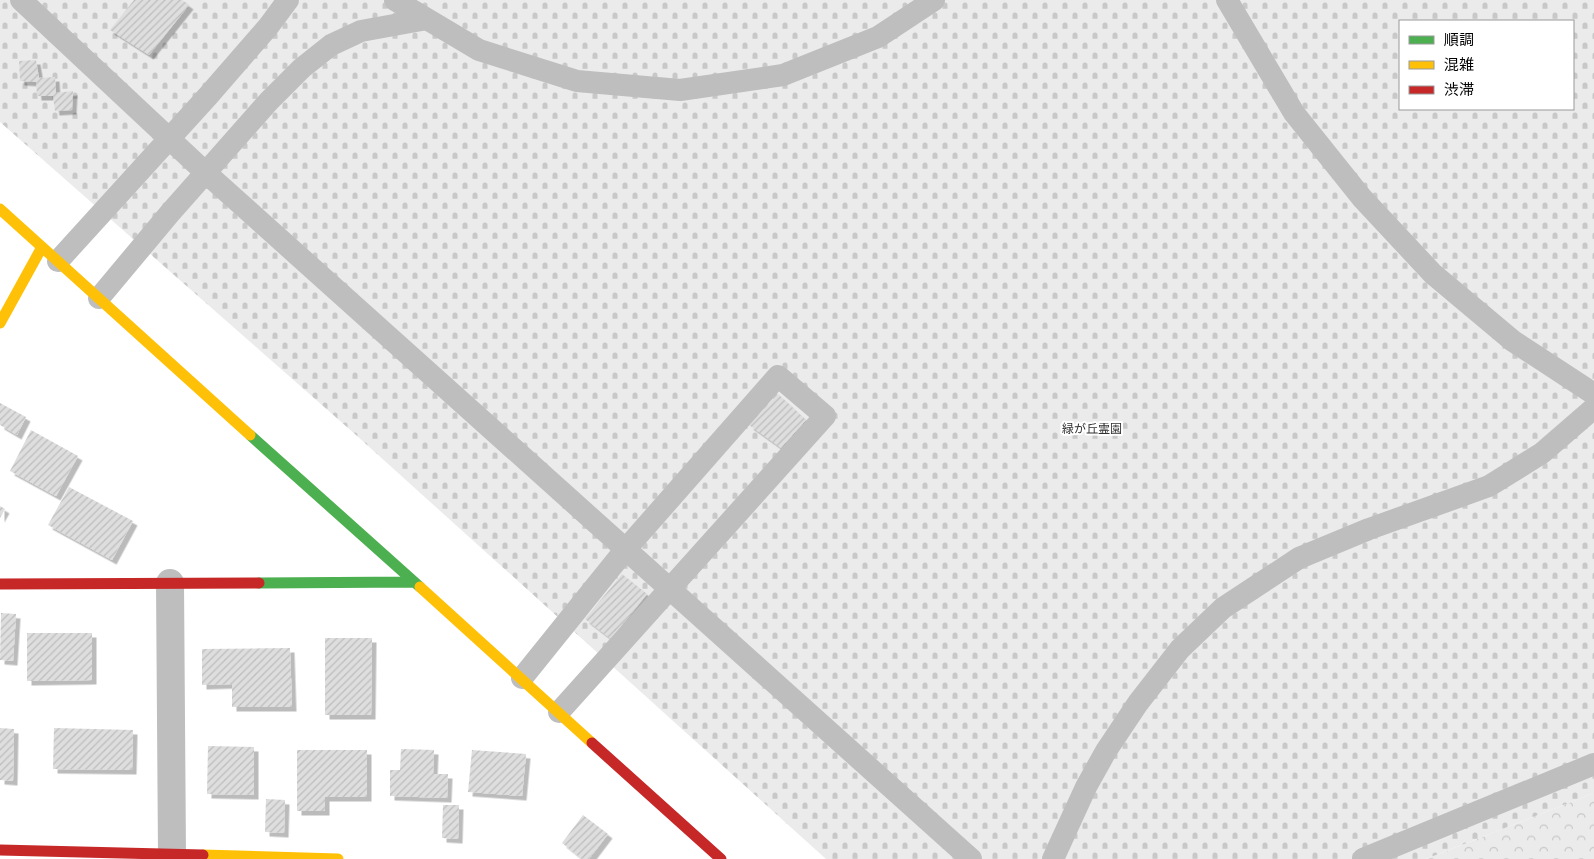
<svg xmlns="http://www.w3.org/2000/svg" width="1594" height="859" viewBox="0 0 1594 859" font-family="'Public Sans','Noto Sans JP',sans-serif">
  <style>
    .forest { fill: url(#forest-crowns) }
    .cemetery { fill: url(#cemetery-stones); fill-rule: evenodd }
    .building { fill: url(#building-hatch); filter: url(#shadow) }
    .lines { fill: none; stroke-linecap: round; stroke-linejoin: round }
    .lane { stroke: #bebebe; stroke-width: 22 }
    .street { stroke: #bebebe; stroke-width: 28 }
    .fast { stroke: #4caf50; stroke-width: 11 }
    .slow { stroke: #ffc107; stroke-width: 11 }
    .jam { stroke: #c62828; stroke-width: 11 }
    .labels { text-anchor: middle; stroke-width: 4; stroke-linejoin: round; paint-order: stroke }
    .park-label { font-size: 12px; fill: #313131; stroke: #fff }
  </style>
  <defs>
    <pattern id="forest-crowns" width="20" height="18" patternUnits="userSpaceOnUse" patternTransform="scale(1.25)"><rect width="20" height="18" fill="#ebebeb"/><path d="M2 6a3 3 0 1 1 6 0M12 15a3 3 0 1 1 6 0" fill="none" stroke="#c8c8c8"/></pattern>
    <pattern id="cemetery-stones" width="16" height="16" patternUnits="userSpaceOnUse" patternTransform="scale(1.25)"><rect width="16" height="16" fill="#ebebeb"/><path d="M2 7V4a2 2 0 0 1 4 0v3zM10 15v-3a2 2 0 0 1 4 0v3z" fill="#c8c8c8"/></pattern>
    <pattern id="building-hatch" width="6" height="6" patternUnits="userSpaceOnUse" patternTransform="scale(1.25)"><rect width="6" height="6" fill="#dedede"/><path d="M-1 1l2-2M0 6l6-6M5 7l2-2" fill="none" stroke="#bdbdbd"/></pattern>
    <filter id="shadow"><feDropShadow dx="4.5" dy="4.5" stdDeviation="0" flood-color="#0004"/></filter>
  </defs>
  <rect width="100%" height="100%" fill="#fff"/>
  <path class="forest" d="M1594,793V859H1426Z"/>
  <path class="cemetery" d="M0,0H1594V793L1426,859H826L356,435L0,122ZM1400,21H1573V109H1400Z"/>
  <path class="building" d="M134,0H182L189,5L149,55L110,30Z
    M36,60L39,78L55,77L56,93L73,91L72,110L55,111L53,96H37L36,82L20,81L19,61Z
    M778,394L806,420L781,448L749,425Z
    M0,403L26,417L17,435L0,425Z
    M31,430L78,456L56,496L10,471Z
    M69,487L133,521L112,560L48,525Z
    M0,506L5,509L0,518Z
    M622,574L647,594L611,639L585,619Z
    M1,613L16,614L13,661L0,660Z
    M27,633H92V680L27,681Z
    M325,638H372L371,715H325Z
    M290,648L292,707H232V684L202,685V649Z
    M0,728L14,729L13,781L0,780Z
    M54,728L133,730L132,770L53,769Z
    M208,746L254,747V795L207,794Z
    M401,749L434,750L433,774H448L447,798L390,796V770H400Z
    M297,750H367V797H325V811H297Z
    M472,750L526,754L522,796L468,792Z
    M266,799L285,800L284,833L265,832Z
    M443,805H459L458,839L442,838Z
    M583,815L608,834L589,859H582L562,843Z"/>
  <g class="lines">
    <path class="lane" d="M21,0L206,173L971,859
      M395,0L479,50L577,81L680,90L783,75L878,37L934,0
      M1227,0L1294,113L1362,198L1433,274L1513,341L1594,394
      M58,261L208,96L268,27L288,0
      M99,298L170,213L269,101L302,68L331,45L361,31L427,19
      M522,678L625,550L778,376L825,416L559,712
      M1053,859L1086,787L1106,751L1138,703L1180,649L1223,608L1299,558L1369,529L1489,486L1542,453L1594,408
      M1363,859L1594,764"/>
    <path class="street" d="M170,583L172,855"/>
    <path class="fast" d="M250,435L420,587
      M259,583L414,582"/>
    <path class="slow" d="M0,209L250,435
      M0,323L42,247
      M420,587L592,743
      M203,855L338,859"/>
    <path class="jam" d="M0,584L259,583
      M592,743L721,859
      M0,850L203,855"/>
  </g>
  <g class="labels">
    <g class="park-label">
      <text x="1092" y="433">緑が丘霊園</text>
    </g>
  </g>
  <rect x="1399" y="20" width="175" height="90" fill="#ffffff" stroke="#999999"/>
  <rect x="1409" y="36" width="25" height="8" fill="#4caf50" stroke="#999999"/>
  <text x="1444" y="45" font-size="15" fill="#000000">順調</text>
  <rect x="1409" y="61" width="25" height="8" fill="#ffc107" stroke="#999999"/>
  <text x="1444" y="70" font-size="15" fill="#000000">混雑</text>
  <rect x="1409" y="86" width="25" height="8" fill="#c62828" stroke="#999999"/>
  <text x="1444" y="95" font-size="15" fill="#000000">渋滞</text>
</svg>
